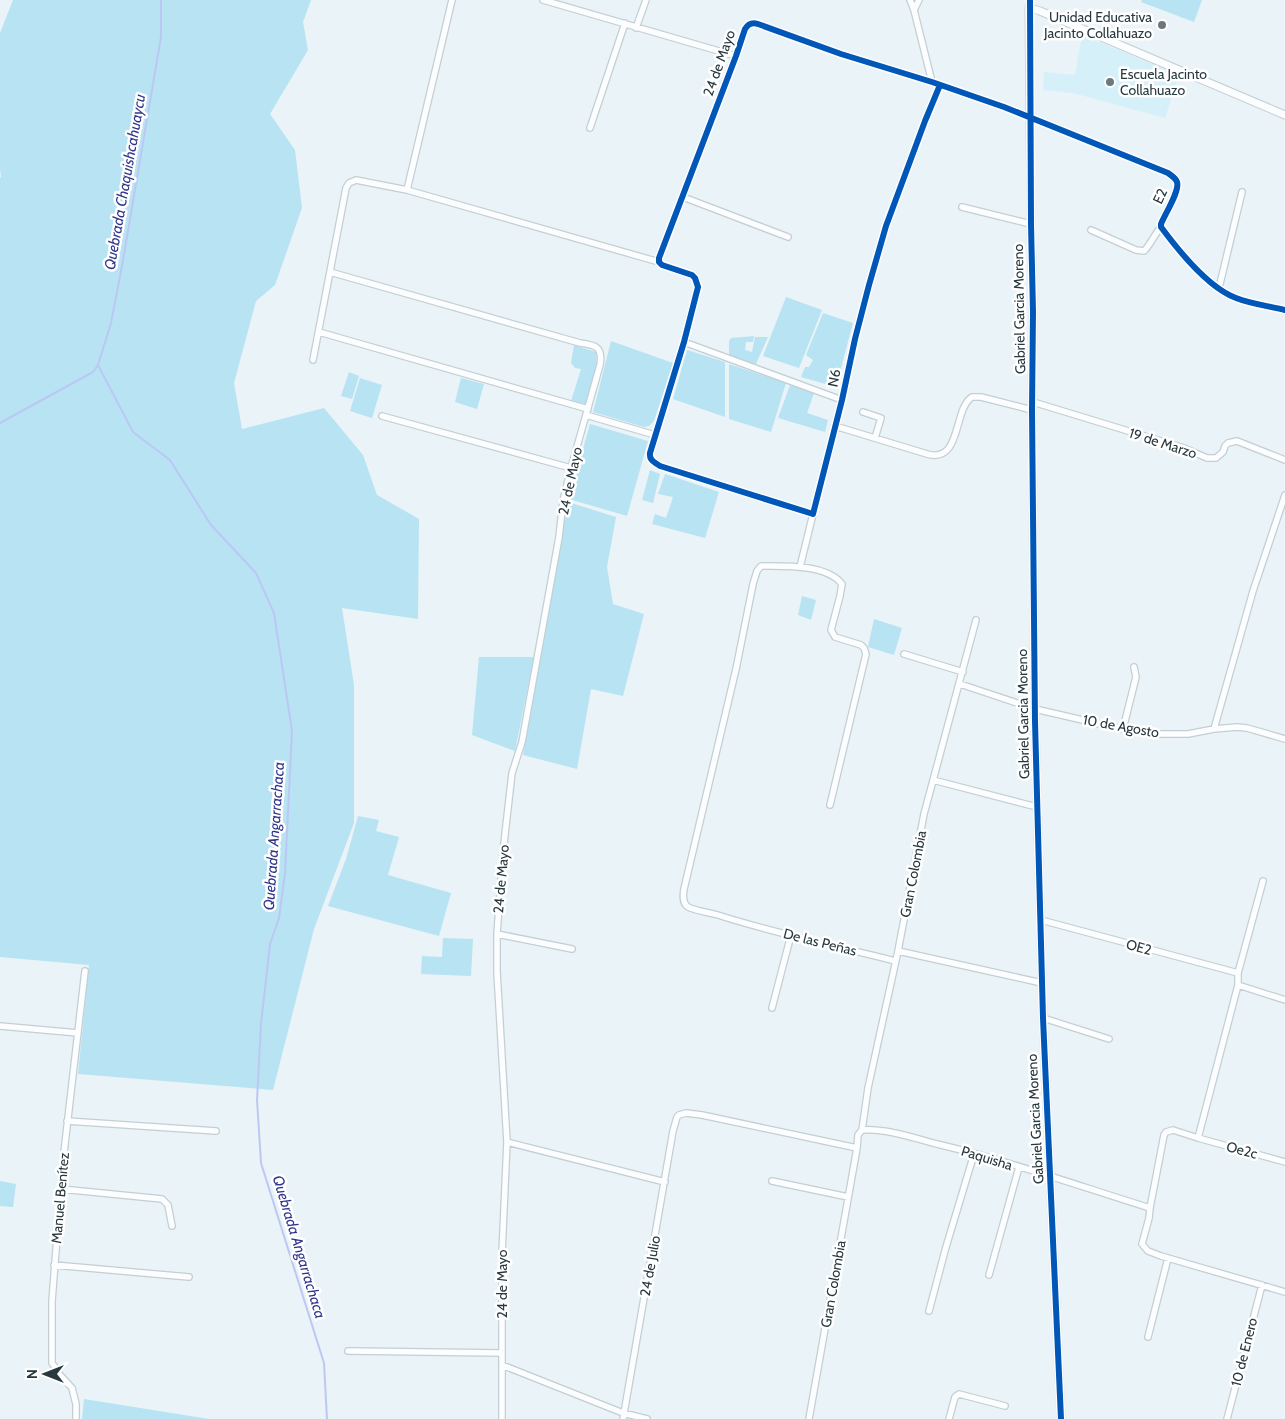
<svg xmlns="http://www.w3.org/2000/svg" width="1285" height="1419" viewBox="0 0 1285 1419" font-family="Cabin,sans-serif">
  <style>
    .built { fill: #d6f0fa }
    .green { fill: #b7e3f3 }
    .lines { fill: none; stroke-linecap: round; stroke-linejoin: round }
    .stream { stroke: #bcc8f4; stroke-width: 2 }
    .minor-casing { stroke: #c3cfd4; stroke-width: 8 }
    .tertiary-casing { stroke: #c3cfd4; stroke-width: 9 }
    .minor { stroke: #fcfdfe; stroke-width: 5.5 }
    .tertiary { stroke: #fcfdfe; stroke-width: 7 }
    .cycleway-casing { stroke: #fff; stroke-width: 9 }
    .cycleway { stroke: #0057b8; stroke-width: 6 }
    .poi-dot { fill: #6b797f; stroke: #fff; stroke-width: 2 }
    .labels { text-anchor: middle; stroke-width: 5; stroke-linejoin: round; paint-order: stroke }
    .poi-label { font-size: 14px; fill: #27383e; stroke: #fff; text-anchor: end }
    .street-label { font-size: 14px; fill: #27383e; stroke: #fff }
    .water-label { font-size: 15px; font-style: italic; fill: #31368c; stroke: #fff }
  </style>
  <rect width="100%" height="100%" fill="#eaf3f7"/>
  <path class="built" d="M1082,35L1179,75L1165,118L1073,93L1043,90L1044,72L1075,75Z"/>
  <path class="green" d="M13,0H311L303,22L308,50L270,114L295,150L302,208L275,285L256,301L234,383L242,429L324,408L363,455L377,495L419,519L418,619L342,608L354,685V823L314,929L273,1090L78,1074L89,965L0,957V178L1,177L0,169V33Z
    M1142,0H1202L1194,22L1141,2Z
    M786,297L822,310L799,368L763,356Z
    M823,313L853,323L836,387L801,377L805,367H809L813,360L806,355Z
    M754,336L753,342H746L745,350L752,352L755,337H768L756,364L729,356V341L731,338Z
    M611,341L673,363L654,421L649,426L644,427L593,412Z
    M574,345L596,352L597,367L586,404L571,401L581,369L575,368L571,363Z
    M687,350L725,362V417L673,399Z
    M729,364L786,383L771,432L729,419Z
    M349,372L359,376L352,399L341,396Z
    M360,378L382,385L372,418L350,411Z
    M461,378L484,384L477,409L455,402Z
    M790,385L814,393L807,413L828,420L825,432L778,418Z
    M590,424L648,441L627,516L569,499Z
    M650,470L660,474L653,503L642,500Z
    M665,474L719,492L705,538L652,524L655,514L666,518L673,497L658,494Z
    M568,502L616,517L607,567L613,604L644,614L623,696L591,689L577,769L523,755Z
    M802,596L816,600L811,620L798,615Z
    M874,619L902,628L894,655L868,647Z
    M479,657H534L515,751L472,735Z
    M358,816L379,820L376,831L399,837L388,875L451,893L439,936L328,906L346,859Z
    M443,938L473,939L471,976L421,974L422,956L442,957Z
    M0,1181L16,1184L13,1207L0,1206Z
    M84,1399L209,1419H82Z"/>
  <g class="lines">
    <path class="stream" d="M98,365L133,432L170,460L211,525L256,573L274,613L292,731L285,873L279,918L270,944L261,1024L257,1100L261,1163L324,1363L327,1419
      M0,423L93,372L98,365L111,323L122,266L161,37V0"/>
    <defs>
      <path id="minor" d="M543,0L736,56
        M910,0L914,10L932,82
        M1029,8L1030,0
        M914,10L919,0
        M636,28L646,0
        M940,85L925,121L886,226L869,285L855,339L842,400L813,514L660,466C654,462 649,460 650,453L684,342L698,287L695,278L692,275L662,265L659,262V258L736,56L745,29C748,24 752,22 758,24L841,54L932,82L1004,107L1168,173C1172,176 1176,178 1177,182C1180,191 1165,214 1161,224V227C1178,250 1209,288 1236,298C1251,304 1269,306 1285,310
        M590,128L625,23
        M407,190L452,0
        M683,197L788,237
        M962,207L1031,224
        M1091,230L1136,250L1144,251C1151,244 1154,235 1161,227
        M330,272L580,343C596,345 603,347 600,365L571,468L563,501L559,537L522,742L512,773L503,852L497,934V972L507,1142L502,1253V1419
        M1219,288L1242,192
        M319,332L588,409
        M684,342L842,400
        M313,360L346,188L349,183L356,180L407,190L659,262
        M1033,402L1184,448L1207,458H1216L1223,452L1225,446L1228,443L1237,441L1285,460
        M863,412L881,418L875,438
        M586,415L655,435
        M382,416L571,468
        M835,426L927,454C962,464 953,409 972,397H981L1032,410
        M800,567L813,514
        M904,654L963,672
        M960,684L1035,709L1126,730L1158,734H1188L1214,729L1237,727L1247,728L1285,739
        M1123,729L1136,677L1134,667
        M1214,729L1253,591L1285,495
        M933,780L1037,807
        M830,805L866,654L864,648L861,645L835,637L831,630L840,596L842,584C826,564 785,566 761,566L757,571L753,584L736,669L684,889C683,895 682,903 688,907C696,911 712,913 721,916C778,934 837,946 895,961
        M1041,920L1238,973
        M497,934L572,949
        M898,951L1042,983
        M1238,985L1285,1000
        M772,1008L791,935
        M1043,1018L1109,1039
        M0,1026L78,1033
        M67,1121L216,1131
        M862,1130L868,1088L898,951L924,814L976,620
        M1198,1138L1285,1162
        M507,1142L665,1182
        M772,1181L848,1197
        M61,1189L162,1199L168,1205L172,1226
        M1150,1208L1164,1135L1166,1132L1173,1130L1198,1138L1238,985V973L1263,881
        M54,1265L189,1277
        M989,1275L1019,1167
        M929,1311L946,1247L974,1154
        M1148,1337L1168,1258
        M348,1351L502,1353
        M502,1365L623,1413L647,1419
        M76,1419V1404L72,1388L60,1375L52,1363V1301L63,1161L85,971
        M623,1419L673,1131L677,1117L679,1115L686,1113L702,1115L857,1148L858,1135L862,1130C885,1128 914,1138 937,1144C1009,1161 1079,1186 1150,1208L1149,1218L1142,1244L1148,1251L1161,1256L1285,1292
        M809,1419L857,1148
        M949,1419L955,1397L959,1394L1005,1406
        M1227,1419L1262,1285"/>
      <path id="tertiary" d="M1061,1419L1043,1018L1035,721L1032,410L1033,312L1031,224L1029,8L1040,11L1285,115"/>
    </defs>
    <use href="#minor" class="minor-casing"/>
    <use href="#tertiary" class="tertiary-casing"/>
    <use href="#minor" class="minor"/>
    <use href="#tertiary" class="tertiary"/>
    <defs>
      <path id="cycleway" d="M1030,0L1031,224L1033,312L1032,410L1035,721L1043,1018L1061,1419
        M940,85L925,121L886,226L869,285L855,339L842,400L813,514L660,466C654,462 649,460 650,453L684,342L698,287L695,278L692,275L662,265L659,262V258L736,56L745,29C748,24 752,22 758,24L841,54L932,82L1004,107L1168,173C1172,176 1176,178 1177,182C1180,191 1165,214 1161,224V227C1178,250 1209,288 1236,298C1251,304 1269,306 1285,310"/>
    </defs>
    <use href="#cycleway" class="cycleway-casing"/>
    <use href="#cycleway" class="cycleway"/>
  </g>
  <g class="poi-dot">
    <circle cx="1162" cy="25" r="5"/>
    <circle cx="1110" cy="82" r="5"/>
  </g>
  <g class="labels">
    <g class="poi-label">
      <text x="1152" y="22">Unidad Educativa<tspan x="1152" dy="16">Jacinto Collahuazo</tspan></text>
      <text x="1120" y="79" text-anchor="start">Escuela Jacinto<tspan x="1120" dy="16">Collahuazo</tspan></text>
    </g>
    <g class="street-label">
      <text transform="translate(719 63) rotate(-70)" y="5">24 de Mayo</text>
      <text transform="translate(1160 196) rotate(-65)" y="5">E2</text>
      <text transform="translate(1019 309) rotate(-91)" y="5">Gabriel Garcia Moreno</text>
      <text transform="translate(834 378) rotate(-79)" y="5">N6</text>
      <text transform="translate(1163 443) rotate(18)" y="5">19 de Marzo</text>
      <text transform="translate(570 481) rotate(-78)" y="5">24 de Mayo</text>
      <text transform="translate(1023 714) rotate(-91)" y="5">Gabriel Garcia Moreno</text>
      <text transform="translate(1121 726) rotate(10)" y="5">10 de Agosto</text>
      <text transform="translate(913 874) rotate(-79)" y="5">Gran Colombia</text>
      <text transform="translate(501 879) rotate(-85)" y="5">24 de Mayo</text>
      <text transform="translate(820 942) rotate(14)" y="5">De las Peñas</text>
      <text transform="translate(1139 947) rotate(15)" y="5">OE2</text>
      <text transform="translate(1035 1119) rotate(-93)" y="5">Gabriel Garcia Moreno</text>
      <text transform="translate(1242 1150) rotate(15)" y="5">Oe2c</text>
      <text transform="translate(987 1158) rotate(17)" y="5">Paquisha</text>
      <text transform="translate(60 1198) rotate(-85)" y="5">Manuel Benítez</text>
      <text transform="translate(650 1266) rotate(-80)" y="5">24 de Julio</text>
      <text transform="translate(502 1284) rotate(-90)" y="5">24 de Mayo</text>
      <text transform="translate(833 1284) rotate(-80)" y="5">Gran Colombia</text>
      <text transform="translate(1244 1352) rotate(-76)" y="5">10 de Enero</text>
    </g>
    <g class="water-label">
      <text transform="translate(125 182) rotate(-80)" y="5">Quebrada Chaquishcahuaycu</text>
      <text transform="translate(274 836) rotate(-86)" y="5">Quebrada Angarrachaca</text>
      <text transform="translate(299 1247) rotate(73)" y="5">Quebrada Angarrachaca</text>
    </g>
  </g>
  <g transform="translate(45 1374) rotate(270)" stroke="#ffffff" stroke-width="4" paint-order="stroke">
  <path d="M0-4L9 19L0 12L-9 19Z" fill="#27383e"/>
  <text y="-8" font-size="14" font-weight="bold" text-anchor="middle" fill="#27383e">N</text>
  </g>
</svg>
